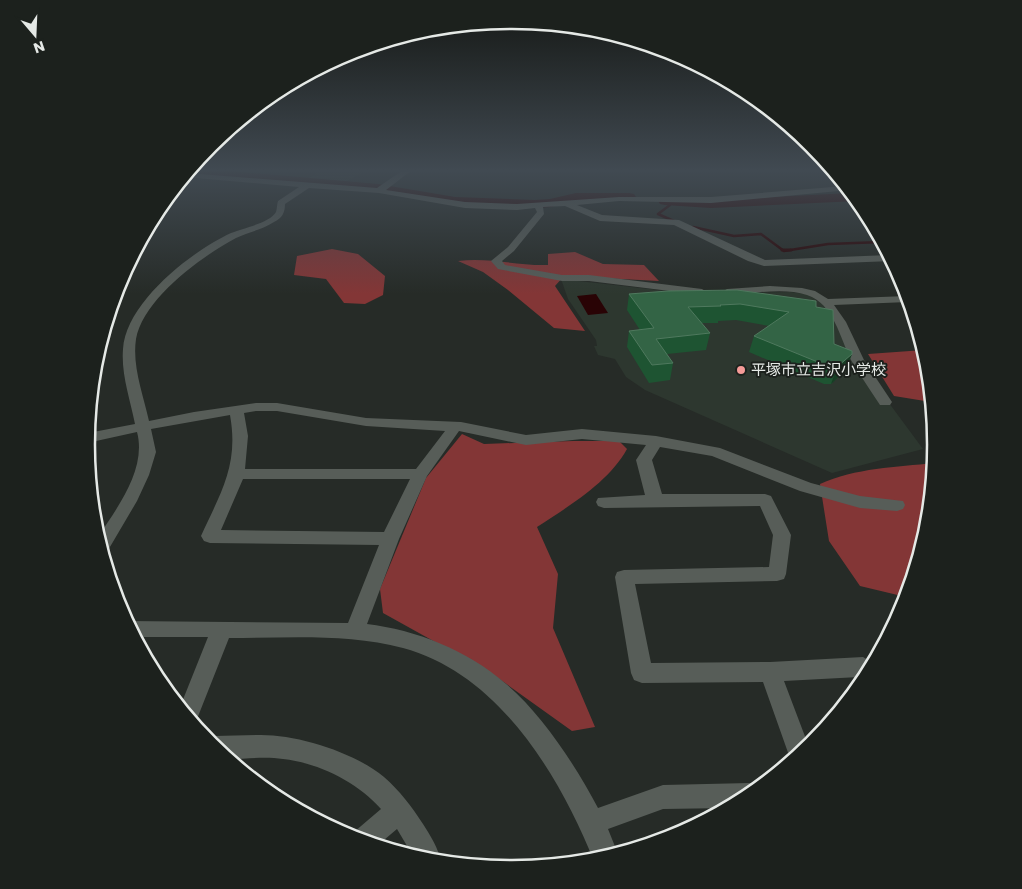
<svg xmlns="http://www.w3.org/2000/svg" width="1022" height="889" viewBox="0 0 1022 889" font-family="Poppins,'Noto Sans JP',sans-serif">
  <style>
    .built { fill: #2d372f }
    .forest { fill: #833636 }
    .water { fill: #290305 }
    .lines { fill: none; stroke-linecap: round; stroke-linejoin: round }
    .stream-far1 { stroke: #290305; stroke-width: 2.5 }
    .stream { stroke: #290305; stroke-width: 3 }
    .river { fill: #290305; fill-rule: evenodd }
    .minor { fill: #575d58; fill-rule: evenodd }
    .wall { fill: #1e5432 }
    .shaded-wall { fill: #183d25 }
    .building { fill: #336445; stroke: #4f795e }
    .poi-dot { fill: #f59b98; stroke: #1c211d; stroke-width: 2 }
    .labels { text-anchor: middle; stroke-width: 4; stroke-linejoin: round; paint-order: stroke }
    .poi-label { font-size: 15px; fill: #e5e9e6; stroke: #1c211d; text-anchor: start }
    .rim { fill: none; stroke: #e5e9e6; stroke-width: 2.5 }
  </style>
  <rect width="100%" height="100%" fill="#262b27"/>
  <path class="built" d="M322,170H340L363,172L342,184L305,180Z
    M561,279L693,294L790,292L807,294L826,306L889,403L923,449L832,473L645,390L626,377L615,359L598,355L594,346H597L596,340L568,299Z"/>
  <path class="forest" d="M332,249L358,254L385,276L383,295L365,304L344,303L326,279L294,275L297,256Z
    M575,252L603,264L644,265L659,281L564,276L555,286L585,331L554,328L508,290L483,272L458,261C489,257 518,266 548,265V254Z
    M924,350L927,362L931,402L894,396L868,354Z
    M462,434L484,444L573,441H619L627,449C608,483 569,506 537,527L558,574L553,628L595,727L572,731L491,673L383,613L380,589L426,478Z
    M934,463L927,528L906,597L860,586L829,541L820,484C855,468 897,467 934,463Z"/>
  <path class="water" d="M596,294L608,313L588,315L577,296Z"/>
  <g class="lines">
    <path class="stream-far1" d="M670,202V205L658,214L676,222
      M693,227L734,236L761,234L784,251L828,244L882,242"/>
    <path class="stream" d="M782,250H791"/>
    <path class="river" d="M190,170H220L378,184L455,197L535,200L550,199L576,193H629L634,194L636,197L634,200L629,201H576L550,207L535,208L455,205L378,192L186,174Z
      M851,193L857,201L711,208L665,205L660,204L658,201L660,198L665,197L711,200Z"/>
    <path class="minor" d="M403,170H412L386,190L465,202L517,204L619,197H711L845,186L849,190L711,203L619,201L577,205L602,215L679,220L765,260L889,255L892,261L764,266L748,261L674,225L600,221L565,206L543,207L544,214L514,251L502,261L505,265L562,275H589L702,289L707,292L702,295L589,281H562L498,269L491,261L508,247L537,212L535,208L517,210L465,208L379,193L309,188L285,204C285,213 282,218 274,222C262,230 248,232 236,238C202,256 143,299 136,339C132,366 143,394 149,421L194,412L256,403H277L366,418L461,422L526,435L582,429L656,436L720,448L811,483L860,496L903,501L905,505L903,509L897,511L860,508L800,491L712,456L660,447L652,460L662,494H765L771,496L791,535L786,574L784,579L777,581L635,584L651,663L770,662L863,657L873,663L864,680L859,677L784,681L809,747L791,761L763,682L642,683L634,680L631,673L615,577L617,572L624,570L769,567L773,535L760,506L604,508L598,506L596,502L598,498L645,495L636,460L646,445L582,439L526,445L459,431L427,476L399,539L367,624C416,630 467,650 505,683C541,713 576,766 598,808L663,785L750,783L759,787L747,798L728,808L663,809L608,829L618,854L594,861C559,775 499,674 403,648C347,633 286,638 229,638L195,724L180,707L208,637H135L126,621L348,623L379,545L210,543L204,541L201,536C221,492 239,465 230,415L151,429L156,452L149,475L137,501L107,552L103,553L98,537C117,508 147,469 137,432L87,443L88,433L135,424C130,399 121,374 123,349C126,302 192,251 231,233C243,228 270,223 276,212C277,209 277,204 278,201L299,187L184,177L187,173L377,188ZM256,411H277L366,426L445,431L416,469H245L248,436L244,413ZM243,479H410L384,532L221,530Z
      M770,286L802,288L815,291L828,299L907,296L908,302L834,305L846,322L864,360L892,402L890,405H880C870,390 860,375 851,360C840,338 834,304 807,295C783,287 752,294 727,295L722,292L727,289Z
      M258,735C296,734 354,752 384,777C399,790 412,807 423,824C430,835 439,849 441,862L413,856L397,829L378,845L352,838L354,832L381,809C357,782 319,763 283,759C265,756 247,759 229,759L207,739L214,736Z"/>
  </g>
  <path class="wall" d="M629,294L816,307L834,344L852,354L845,371L831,384H824L749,352L754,336L769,326L736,320L718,321V323H701L710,333L706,350L667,354L673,363L670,380L649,383L627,347L629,331L640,330L627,310Z"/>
  <path class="shaded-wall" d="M852,354L845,371L831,384L837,367Z"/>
  <path class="building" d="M737,290L816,301V307L833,310L834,344L852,351V354L837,367H830L754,336L789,312L740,304L720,305L721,306L688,307L710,333L656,339L673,363L652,365L629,331L654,328L629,294L668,291Z"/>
  <linearGradient id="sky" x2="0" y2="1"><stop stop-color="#151815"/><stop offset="0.58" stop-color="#414a52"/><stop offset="1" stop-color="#414a52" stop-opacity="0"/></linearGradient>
  <rect width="1022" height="294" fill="url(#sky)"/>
  <circle class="poi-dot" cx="741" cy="370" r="5"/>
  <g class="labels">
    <g class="poi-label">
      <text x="751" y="375">平塚市立吉沢小学校</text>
    </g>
  </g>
  <path d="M0 0H1022V889H0ZM510 29H512A415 415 0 0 1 927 444V445A415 415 0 0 1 512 860H510A415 415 0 0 1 95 445V444A415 415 0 0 1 510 29Z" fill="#1c211d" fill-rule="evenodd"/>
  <path class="rim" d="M510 29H512A415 415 0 0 1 927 444V445A415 415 0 0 1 512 860H510A415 415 0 0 1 95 445V444A415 415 0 0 1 510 29Z"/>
  <g transform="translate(35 35) rotate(161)" stroke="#1c211d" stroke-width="4" paint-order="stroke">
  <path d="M0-4L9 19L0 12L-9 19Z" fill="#e5e9e6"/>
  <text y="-8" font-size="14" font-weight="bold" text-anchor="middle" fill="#e5e9e6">N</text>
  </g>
</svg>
